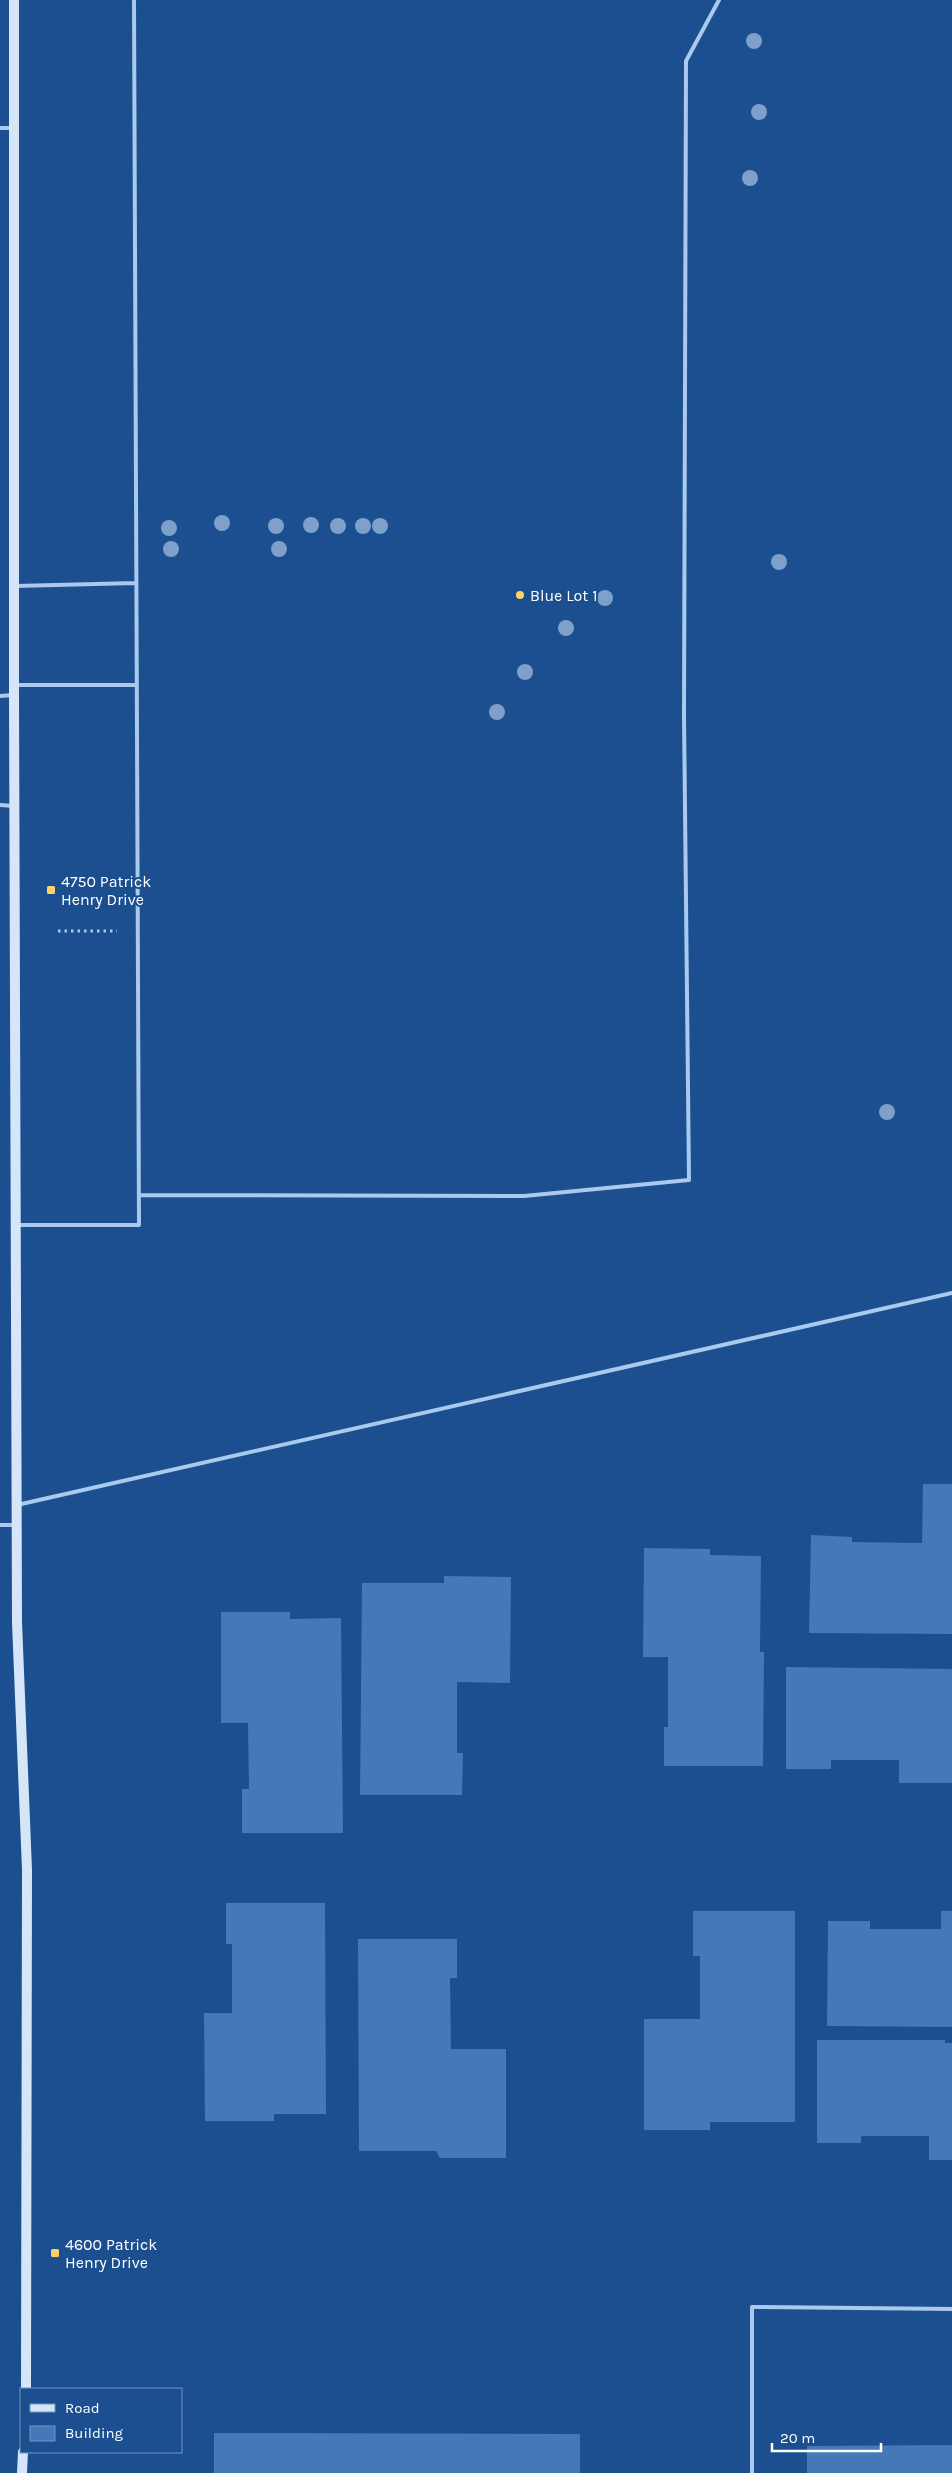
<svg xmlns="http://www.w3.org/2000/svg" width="952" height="2473" viewBox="0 0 952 2473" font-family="Karla,sans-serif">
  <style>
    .building { fill: #4478b7 }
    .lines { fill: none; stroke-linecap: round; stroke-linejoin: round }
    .path { stroke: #a9c9ee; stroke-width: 3; stroke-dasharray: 2.5 4; stroke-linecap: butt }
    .lane { stroke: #a9c9ee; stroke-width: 4 }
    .secondary { stroke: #d6e6fa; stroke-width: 10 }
    .tree { fill: #7ea0ca }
    .poi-dot { fill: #ffd166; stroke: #1b4f8f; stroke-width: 2 }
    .labels { text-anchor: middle; stroke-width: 4; stroke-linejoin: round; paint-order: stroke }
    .poi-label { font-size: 16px; fill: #fff; stroke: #1b4f8f; text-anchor: start }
  </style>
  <rect width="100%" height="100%" fill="#1b4f8f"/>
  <path class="building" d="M923,1484H952V1634L809,1633L811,1535L852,1537V1542L922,1543Z
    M644,1548L710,1549V1555L761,1556L760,1652H764L763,1766H664V1727H668V1657H643Z
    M444,1576L511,1577L510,1683L457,1682V1753H463L462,1795H360L362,1583H444Z
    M221,1612H290V1619L341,1618L343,1833H242V1789H249L248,1723H221Z
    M786,1667L952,1669V1783H899V1760H831V1769H786Z
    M226,1903H325L326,2114H274V2121H205L204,2013H232V1944H226Z
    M693,1911H795V2122H710V2130H644V2019H700V1956H693Z
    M941,1911H952V2027L827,2026L828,1921H870V1929H941Z
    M358,1939H457V1978H450L451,2049H506V2158H440L436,2151H359Z
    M817,2040H945V2043H952V2160H929V2136H861V2143H817Z
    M214,2433L580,2434V2473H214Z
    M952,2445V2473H807V2446Z"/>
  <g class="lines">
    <path class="path" d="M58,931H117"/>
    <path class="lane" d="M0,128H13
      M15,586L136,583
      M16,685H137
      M0,696L13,695
      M0,805L14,806
      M139,1195L524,1196L689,1180L684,715L686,61L719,0
      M17,1225H139L134,0
      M17,1505L952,1293
      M0,1525H15
      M752,2473V2307L952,2309"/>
    <path class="secondary" d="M14,0V695L17,1622L27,1870L26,2389
      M22,2473L23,2452"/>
  </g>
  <g class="tree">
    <circle cx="754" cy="41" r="8"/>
    <circle cx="759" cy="112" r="8"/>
    <circle cx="750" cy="178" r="8"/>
    <circle cx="222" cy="523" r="8"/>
    <circle cx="311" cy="525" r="8"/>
    <circle cx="276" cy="526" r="8"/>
    <circle cx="338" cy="526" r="8"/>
    <circle cx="363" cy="526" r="8"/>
    <circle cx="380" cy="526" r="8"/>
    <circle cx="169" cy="528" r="8"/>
    <circle cx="171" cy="549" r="8"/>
    <circle cx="279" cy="549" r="8"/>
    <circle cx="779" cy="562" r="8"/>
    <circle cx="605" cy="598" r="8"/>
    <circle cx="566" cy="628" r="8"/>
    <circle cx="525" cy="672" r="8"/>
    <circle cx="497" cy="712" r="8"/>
    <circle cx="887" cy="1112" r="8"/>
  </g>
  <g class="poi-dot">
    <circle cx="520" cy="595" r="5"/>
    <rect x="46" y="885" width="10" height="10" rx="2.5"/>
    <rect x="50" y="2248" width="10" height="10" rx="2.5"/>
  </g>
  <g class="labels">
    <g class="poi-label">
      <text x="530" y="601">Blue Lot 1</text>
      <text x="61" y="887">4750 Patrick<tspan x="61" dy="18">Henry Drive</tspan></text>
      <text x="65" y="2250">4600 Patrick<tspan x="65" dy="18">Henry Drive</tspan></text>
    </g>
  </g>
  <rect x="20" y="2388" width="162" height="65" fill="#1b4f8f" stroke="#7695bc"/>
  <rect x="30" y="2404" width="25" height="8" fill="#d6e6fa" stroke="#7695bc"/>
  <text x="65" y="2413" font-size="15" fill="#ffffff">Road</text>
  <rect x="30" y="2426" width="25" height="15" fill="#4478b7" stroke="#7695bc"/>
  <text x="65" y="2438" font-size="15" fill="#ffffff">Building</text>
  <path d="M772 2443v8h109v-8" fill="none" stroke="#ffffff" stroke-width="2.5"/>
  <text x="780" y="2443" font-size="15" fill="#ffffff" stroke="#1b4f8f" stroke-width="4" paint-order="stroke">20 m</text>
</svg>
